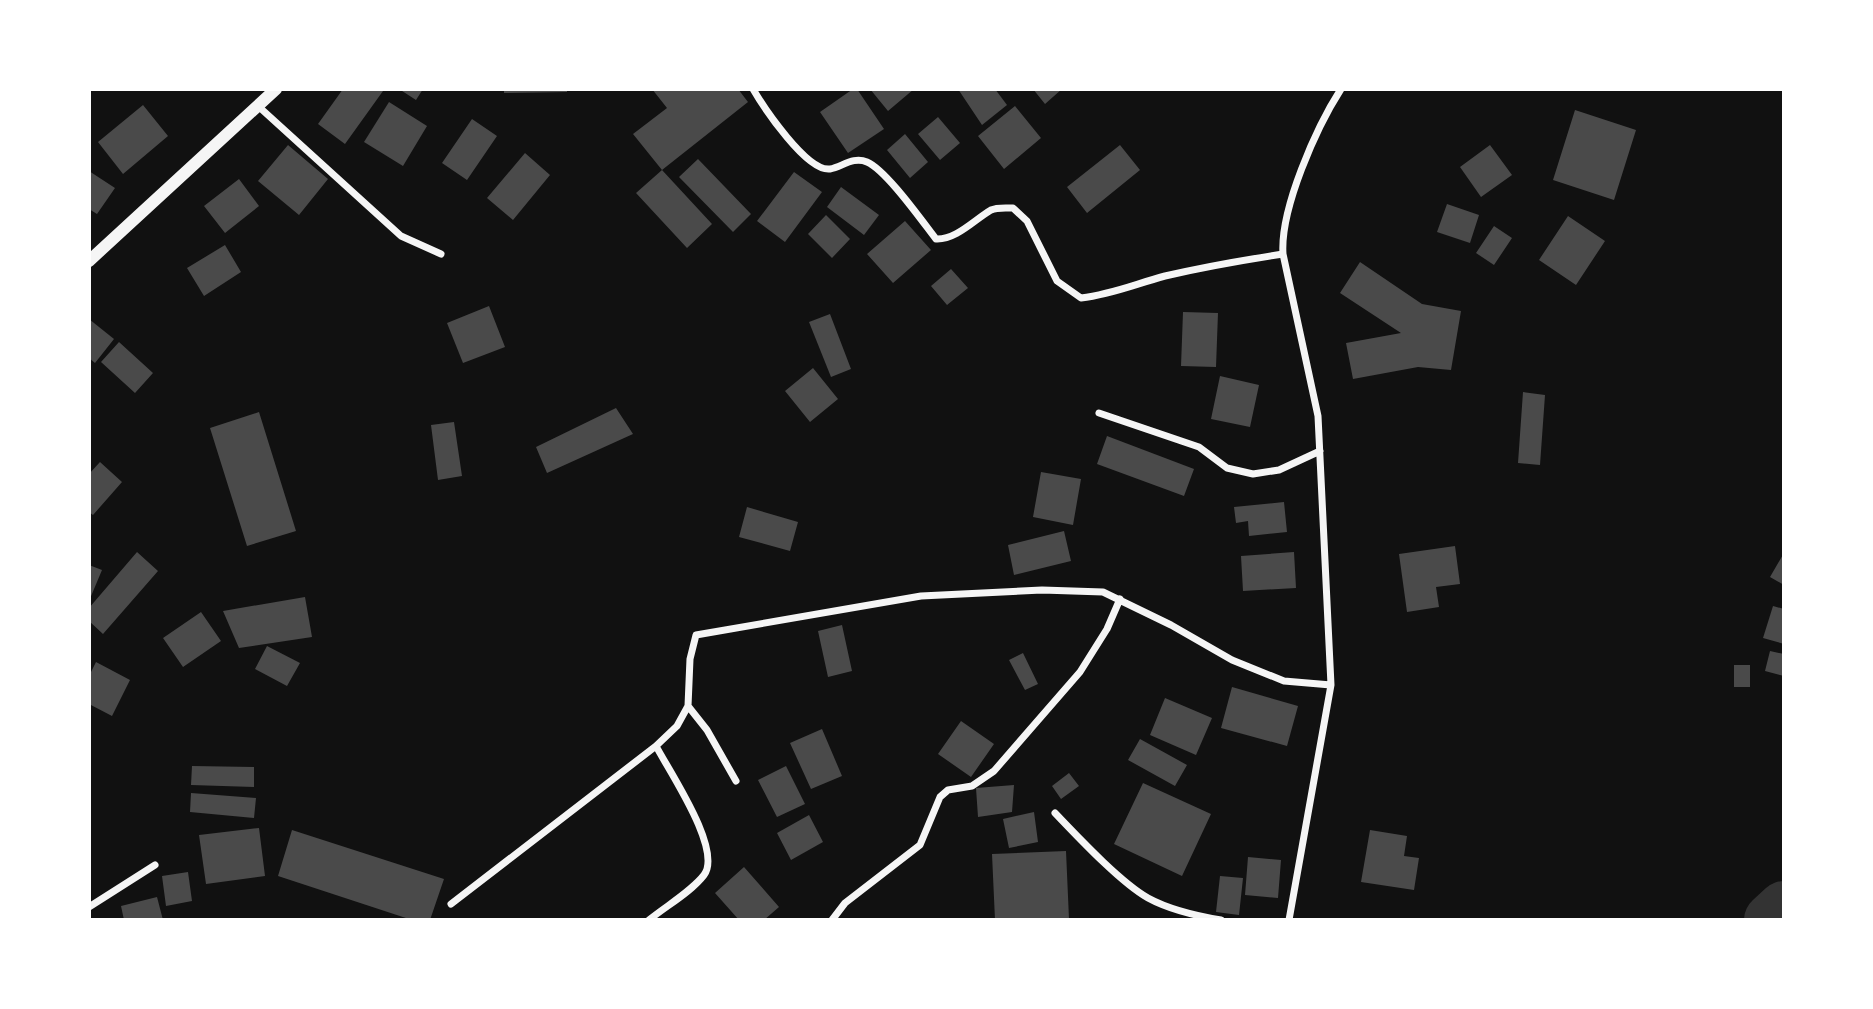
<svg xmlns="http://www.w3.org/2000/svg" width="1873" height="1009" viewBox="0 0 1873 1009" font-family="'Nunito Sans',sans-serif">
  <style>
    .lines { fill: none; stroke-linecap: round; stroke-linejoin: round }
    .river { stroke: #333; stroke-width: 54 }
    .building { fill: #4a4a4a }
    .minor { stroke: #f5f5f5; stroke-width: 7 }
    .tertiary { stroke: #f5f5f5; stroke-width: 12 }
  </style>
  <rect width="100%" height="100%" fill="#111"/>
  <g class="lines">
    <path class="river" d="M1771,920L1784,908"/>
  </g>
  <path class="building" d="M343,89L383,91L345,144L318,124Z
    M399,89H423L416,100Z
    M504,89H567V92L504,93Z
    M652,89H738L748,102L662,170L633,134L667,108Z
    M853,89H857L884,129L848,153L820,112Z
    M870,89H914L888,111Z
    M958,89H995L1007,105L982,125Z
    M1033,89H1062L1045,104Z
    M389,102L427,126L403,166L364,142Z
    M143,105L168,136L123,174L98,142Z
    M1015,106L1041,138L1004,169L978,136Z
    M1575,110L1636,130L1614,200L1553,180Z
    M938,117L960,143L940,160L918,134Z
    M472,119L497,136L467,180L442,163Z
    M905,134L928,162L910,178L887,150Z
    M288,145L328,179L299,215L258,181Z
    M1120,145L1140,170L1087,213L1067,187Z
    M1490,145L1512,175L1481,197L1460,167Z
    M525,153L550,175L513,220L487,198Z
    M698,159L751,214L733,232L679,177Z
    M662,170L712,224L687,248L636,193Z
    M89,171L115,188L97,214L89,209Z
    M794,172L822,192L785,242L757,221Z
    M239,179L259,206L225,233L204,206Z
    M841,187L879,215L864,235L827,207Z
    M1447,204L1479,215L1470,243L1437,232Z
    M826,215L850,239L832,258L808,234Z
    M1568,216L1605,241L1576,285L1539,260Z
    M905,221L931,250L893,283L867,254Z
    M1494,226L1512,238L1494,265L1476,253Z
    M225,245L241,272L204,296L187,268Z
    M1360,262L1422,304L1461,311L1451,370L1418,367L1353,379L1346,343L1401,333L1340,293Z
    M951,269L968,288L947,305L931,286Z
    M489,306L505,347L463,363L447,323Z
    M1183,312L1218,313L1216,367L1181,366Z
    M830,314L851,369L831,377L809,322Z
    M89,319L114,339L95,363L89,358Z
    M119,342L153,373L135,393L101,362Z
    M813,368L838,399L810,422L785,391Z
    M1220,376L1259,385L1250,427L1211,419Z
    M1523,392L1545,395L1540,465L1518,463Z
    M616,408L633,434L547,473L536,447Z
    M259,412L296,531L247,546L210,428Z
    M454,422L462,476L438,480L431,425Z
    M1107,436L1194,469L1184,496L1097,464Z
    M100,462L122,482L93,515L89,512V474Z
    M1041,472L1081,479L1073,525L1033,517Z
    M1284,502L1287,532L1249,536L1248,521L1236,523L1234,507Z
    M747,507L798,522L790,551L739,537Z
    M1064,531L1071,561L1014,575L1008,545Z
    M1455,546L1460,584L1436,587L1439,607L1407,612L1399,554Z
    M137,552L158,571L103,634L89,621V608Z
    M1294,552L1296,588L1243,591L1241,556Z
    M1784,553V585L1770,577Z
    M89,565L102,570L89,601Z
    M305,597L312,637L239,648L223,611Z
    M1773,606L1784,609V644L1763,638Z
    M201,612L221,641L183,667L163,638Z
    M842,625L852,671L828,677L818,631Z
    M267,646L300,663L287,686L255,669Z
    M1770,651L1784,654V676L1765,671Z
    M1023,653L1038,684L1025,690L1009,660Z
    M96,662L130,680L112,716L89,704V676Z
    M1734,665H1750V687H1734Z
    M1232,687L1298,706L1287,746L1221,728Z
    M1165,698L1212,718L1196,755L1150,735Z
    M961,721L994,744L971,777L938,754Z
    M822,729L842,776L811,789L790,743Z
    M1140,739L1187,765L1175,786L1128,760Z
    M192,766L254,767V787L191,785Z
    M786,766L805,804L777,817L758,780Z
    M1069,773L1079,786L1061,799L1052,786Z
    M1143,783L1211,814L1182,876L1114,844Z
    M1014,785L1012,812L978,817L976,788Z
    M191,793L256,798L254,818L190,812Z
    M1034,812L1038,842L1009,848L1003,819Z
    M809,815L823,842L791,860L777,833Z
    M259,828L265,876L206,884L199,835Z
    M292,830L444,879L430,920H412L278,876Z
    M1370,830L1407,836L1404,856L1419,858L1414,890L1361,882Z
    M1066,851L1069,919L995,920L992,854Z
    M1248,857L1281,860L1278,898L1245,895Z
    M744,867L779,907L764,920H739L715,893Z
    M188,872L192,901L166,906L162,876Z
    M1220,876L1243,878L1239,915L1216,912Z
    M157,897L163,920H124L121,906Z"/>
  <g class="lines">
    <path class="minor" d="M753,89C764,108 807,172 830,169C842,167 853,156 867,162C886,170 922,221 936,239C956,240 974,220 991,210C997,207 1006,208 1013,208L1027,221L1057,281L1081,298C1113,294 1135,284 1165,276C1204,267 1244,260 1283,254
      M258,106L401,236L441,254
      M1099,413L1199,447L1227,468L1253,474L1279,470L1320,451
      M688,706L707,730L736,781
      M1055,813C1078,837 1120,882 1148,898C1170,910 1197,916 1221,920
      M451,904L656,746L677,726L688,706L690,659L696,635L921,596L1042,590L1103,592L1171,625L1232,660L1284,681L1331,685
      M89,907L155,865
      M649,920C666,906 691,892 704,875C723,850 669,771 656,746
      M832,920L845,903L920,845L940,797L948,790L972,786L994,771L1080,672L1107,629L1120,599
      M1289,920L1331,685L1318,416L1283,254C1280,209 1316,128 1341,89"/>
    <path class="tertiary" d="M89,261L276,89"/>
  </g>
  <rect width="1873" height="1009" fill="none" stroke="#ffffff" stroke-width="182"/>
</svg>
